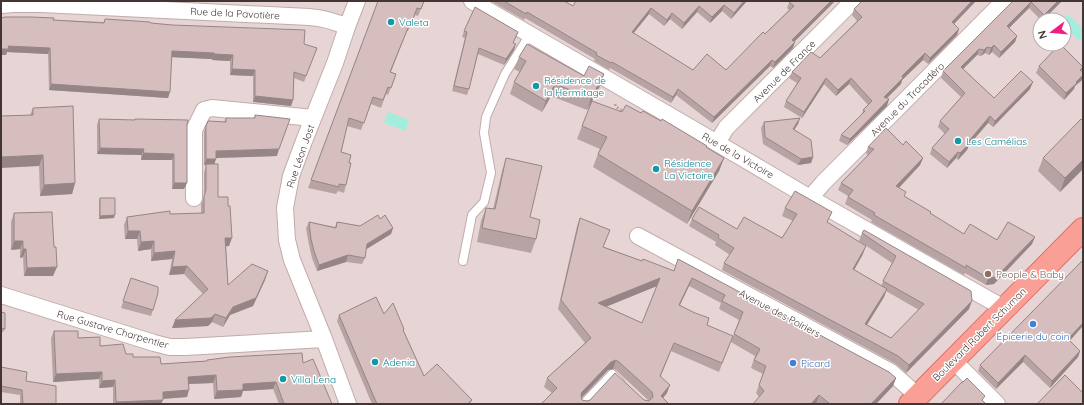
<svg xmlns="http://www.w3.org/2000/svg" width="1084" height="405" viewBox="0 0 1084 405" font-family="Quicksand,sans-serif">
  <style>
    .residential { fill: #e6d5d4; fill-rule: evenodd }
    .water { fill: #a3eddd }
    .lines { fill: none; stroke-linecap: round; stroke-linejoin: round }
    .lane-casing { stroke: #c0acab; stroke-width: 10 }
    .street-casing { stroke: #c0acab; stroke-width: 18 }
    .primary-casing { stroke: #df6f67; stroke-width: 24 }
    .path { stroke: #be9b9a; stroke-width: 2.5; stroke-dasharray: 2 2; stroke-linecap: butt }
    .lane { stroke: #fff; stroke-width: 8 }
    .street { stroke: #fff; stroke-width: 16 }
    .primary { stroke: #fa9f96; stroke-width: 22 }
    .wall { fill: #b8a3a4; fill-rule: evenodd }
    .shaded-wall { fill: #968586 }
    .building { fill: #d6bebf; stroke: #968586; fill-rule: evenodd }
    .culture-dot { fill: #0f9aa8; stroke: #fff; stroke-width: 1.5 }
    .education-dot { fill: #8d6e63; stroke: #fff; stroke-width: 1.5 }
    .shop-dot { fill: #3f7fe0; stroke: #fff; stroke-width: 1.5 }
    .labels { text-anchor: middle; stroke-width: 3; stroke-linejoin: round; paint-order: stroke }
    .street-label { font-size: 10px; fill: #443535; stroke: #fff }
    .culture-label { font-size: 10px; fill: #0d838f; stroke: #fff; text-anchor: start }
    .education-label { font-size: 10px; fill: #785e54; stroke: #fff; text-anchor: start }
    .shop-label { font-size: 10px; fill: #366cbe; stroke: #fff }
  </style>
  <rect width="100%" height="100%" fill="#f2e6e5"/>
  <path class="residential" d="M1,1H1083V404H1ZM1040,20H1064V44H1040Z"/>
  <path class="water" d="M1068,14L1083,29V38L1080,41L1064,26V20H1062Z
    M388,112L409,120L405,131L384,123Z"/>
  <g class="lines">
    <defs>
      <path id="lane" d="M463,261L472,215L484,202L491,173L484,133L486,117L505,74L530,34
        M583,404L612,374L620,382"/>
      <path id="street" d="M472,1L717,143L810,198L986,298L1004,308
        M1,5L14,4H41L309,17C324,18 334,21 347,27
        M717,143L726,128L853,1
        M194,198V130L204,110L212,108L313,118
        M810,198L823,183L1004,1
        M638,236L891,372L918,396
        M1,295L154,343L170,347H186L324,339
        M953,360L997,404
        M348,404L324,339L292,260L287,240L285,208L291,176L304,141L335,63L347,27L357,1"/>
      <path id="primary" d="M910,404L1083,229"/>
    </defs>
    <use href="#lane" class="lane-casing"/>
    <use href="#street" class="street-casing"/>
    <use href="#primary" class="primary-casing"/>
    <path class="path" d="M615,104L616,107L625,112"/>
    <use href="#lane" class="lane"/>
    <use href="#street" class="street"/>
    <use href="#primary" class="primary"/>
  </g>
  <path class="wall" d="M378,1H424L418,16L415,15L408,31H407L391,72L396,74L388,95L386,94L381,108L371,104L361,130L347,126L341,152L349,163L346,185L344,193L338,191L336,194L308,188Z
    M491,1H564L573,6L747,1L731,19L722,11L710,23L697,12L682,29L670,19L664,26L649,14L633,33L693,70H726L765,34L789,10L787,8L790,1H835L794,42L793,48L773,68L770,66L712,123L676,95L671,103L610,68L609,70L594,61L595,59L525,18L524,20Z
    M976,1L954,24L959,29L957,35L928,64L923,60L902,80L901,84L887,98V106L847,145L839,141L841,135L862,114L863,110L868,105L849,84L836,96L824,84L802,118L784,107L786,101L797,83L789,78L792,72L820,58L857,21L852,15L854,9Z
    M1013,1H1062L1043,20H1041L1029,8L1009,28L1017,36L1015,42L999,58L992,52L989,55L985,53L981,56L977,55L963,69L994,98L1030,89L993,127L988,123L969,145L967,150L958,160L956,158L947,168L930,154L932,148L945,134L938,127L940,121L961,97L941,78L943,71Z
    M105,19L151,23L304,44L317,48L304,82L294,78L293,100L291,106L253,102V76L230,75V61L212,60V59L171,57L168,98L49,90L48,54L7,52L6,55H1L53,20L104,22Z
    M464,31L518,32L513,43L514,50L504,65L478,54L469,89L467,95L452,91L465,38L462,37Z
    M519,57L584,76L604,74L600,86L587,110L551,96L542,112L510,94L514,82L520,72L514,69Z
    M1039,66L1083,68L1082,71V80L1075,86L1074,89L1064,100L1036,73Z
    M33,108L75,183L72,194L40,196L39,166L30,115Z
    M622,112L641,113L661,121L707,146L706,148L724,158L719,171L687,224L593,167L598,154L600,149L577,139L582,126Z
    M255,115L277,156L216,158L214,164L218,197L229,246H226L228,285L265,280L253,306L230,315L223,327L212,322L208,326L172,328L203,294L184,274L169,275L172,259L151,261V249L138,251L137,239H125L124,225L127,217L170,214H201V204L204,197V173L206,165H204V132L206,126L224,122L226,118H254Z
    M800,118L798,124L794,130L813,157L811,163L798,165L763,144L761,128L764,122Z
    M99,119L187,124L184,189H172V160H141V155L97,154V125Z
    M903,145L923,158L920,165L899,188L905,197L930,214L964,234L997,240L1032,244L994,284L986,285L965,273L964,275L871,222L872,220L845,204L848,196L838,190L841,183L869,155L866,154L868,147Z
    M506,158L530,217L536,239L531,253L477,242L481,221L486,208L493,209L502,171Z
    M1043,158L1083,169L1060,192L1038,171Z
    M100,198L114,218L99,219V201Z
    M785,208L828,223L863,254L854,270L881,286L892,263L859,241L862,233L864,230L969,309L906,373L896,364L722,270L724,263L730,255L715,245L716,242L689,226L692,219L737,229L782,238L793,221L782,216ZM886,291L919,310L891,338L867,325L884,297Z
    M14,213L54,247L53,276H24L23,257L20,258V249L11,250V222Z
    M580,218L604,247L642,261L674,271L678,259L896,378L893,386L876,404H816L759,397L756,393L763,374L751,368L755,356L731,342L739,320L719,309L721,303L689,286L680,305L707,325L730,344L719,372L671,351L661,376L667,393L663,398L669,404H541L552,393L544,387L547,378L585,343L558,309L577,226ZM657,286L642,323L606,307ZM613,369L616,370L649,401L644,400H590L587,401L582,400V398L608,370Z
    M380,219L393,228L391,234L366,249L365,258L362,264L346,262L317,271L312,258L309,245L306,228L309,222L335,227L337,222L360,226Z
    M131,278L153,310L151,316L121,308Z
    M1,312L5,329L3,332H1Z
    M384,314L404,329V332L424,376L472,400L470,404H372L337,321L339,315Z
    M54,331L78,338L133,357L161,364L207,361V360L303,363L332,404H279L273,389L243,391L241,397L214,399L213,383L189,384L187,397L163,399L161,404H113V387L99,388V379L53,382L51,338Z
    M1070,341L1080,351L1078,357L1050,388L1023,362L996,389L978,371L980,365Z
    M1,367L26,381L56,404H20V395L1,392Z"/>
  <path class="shaded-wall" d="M744,1H747L731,19L734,13Z
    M831,1H835L790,46L792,40Z
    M972,1H976L950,28L952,22Z
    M1058,1H1062L1043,20L1044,15Z
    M1031,2L1029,8L1005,32L1007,26Z
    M724,5L722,11L710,23L712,17Z
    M699,6L697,12L682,29L684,23Z
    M651,8L649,14L629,39L632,32Z
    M672,13L670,19L664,26L667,20Z
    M959,29L957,35L928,64L930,58Z
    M1017,36L1015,42L999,58L1001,52Z
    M795,42L793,48L773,68L775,62Z
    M516,44L514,50L504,65L506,59Z
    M994,45L992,52L989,55L991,48Z
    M8,46L50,48L48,54L7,52L6,55H1V49Z
    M987,47L985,53L981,56L984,50Z
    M979,49L977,55L959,73L961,67Z
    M172,51L214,53L212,59L169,57Z
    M925,53L923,60L902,80L901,84L882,103L884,97L902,76Z
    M214,54L233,55L230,61L212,60Z
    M772,60L770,66L712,123L714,117Z
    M232,69L255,70L253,76L230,75Z
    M604,74L600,86L587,110L591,98Z
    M1083,75L1082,80L1075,86L1074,89L1064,100L1066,93Z
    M826,78L824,84L802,118L804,112Z
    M851,78L849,84L836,96L838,90Z
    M1033,82L1030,89L993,127L995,121Z
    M51,84L170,92L168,98L49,90Z
    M555,84L551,96L542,112L546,101Z
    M678,89L676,95L671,103L673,97Z
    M255,96L293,100L291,106L253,102Z
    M889,99L887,106L847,145L850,139Z
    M990,116L988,123L969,145L967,150L958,160L960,153L968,142Z
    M800,118L798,124L790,136L793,129Z
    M100,148L144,149L141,155L97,154Z
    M279,149L277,156L214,158L216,151Z
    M958,152L956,158L947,168L949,162Z
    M143,153L174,154L172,160H141Z
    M43,155L39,166L1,168V157Z
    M813,157L811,163L798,165L801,159Z
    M724,158L719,171L687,224L692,211Z
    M923,158L920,165L894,193L896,186Z
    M206,159H216L214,165H204Z
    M1083,160V169L1060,192L1065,178Z
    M75,183L72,194L40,196L44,185Z
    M174,183H187L184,189H172Z
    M115,215L114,218L99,219L100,216Z
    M393,228L391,234L365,250L367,244Z
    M128,231H140L137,239H125Z
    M1035,237L1032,244L994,284L986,285L988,278Z
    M225,238H232L229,246L222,247Z
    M14,241H23L20,249L11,250Z
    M154,241L151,249L138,251L141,242Z
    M866,246L863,254L850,277L853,269Z
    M23,249H26L23,257L20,258Z
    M175,251L172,259L151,261L154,253Z
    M348,255L346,262L317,271L319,265Z
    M187,266L184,274L169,275L172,267Z
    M57,267L53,276H24L27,268Z
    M268,271L265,280L253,306L230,315L223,327L226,318L233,307Z
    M660,278L657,286L595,311L598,303Z
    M692,278L689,286L676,313L679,305Z
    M887,289L884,297L863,331L865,324Z
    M972,301L969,309L906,373L909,365Z
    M215,314L212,322L208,326L172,328L175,320Z
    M1083,321V326L1066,345L1068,339Z
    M1080,351L1078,357L1050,388L1052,381Z
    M1025,355L1023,362L996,389L998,383Z
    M616,360L613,369L608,370L579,400L578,403L582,392L611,362Z
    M102,372L99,379L53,382L56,374Z
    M216,375L213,383L186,384L188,377Z
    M896,378L893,386L876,404H871Z
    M115,380L113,387L99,388L102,381Z
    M276,382L273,389L243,391L241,397L214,399L217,391L243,384Z
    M670,385L667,393L658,404L661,396Z
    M189,390L187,397L160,399L163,392Z
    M819,395L816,404H811Z
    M163,400L161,404H116V402Z"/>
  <path class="building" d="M378,1H424L421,9L417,8L411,24L410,23L390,72L396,74L391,88L388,87L383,100L373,97L364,123L349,118L341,152L351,155L349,163H351L346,185L339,184V187L311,180Z
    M504,1H564L573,6L576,1H744L734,13L724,5L712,17L699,6L684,23L672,13L667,20L651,8L632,32L693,70L707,54L726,70L763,32L765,34L794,6L789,2L790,1H831L792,40L795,42L775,62L772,60L714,117L678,89L673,97L612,62L611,63L596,55L597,53L527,12L526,14Z
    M862,1H972L952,22L959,29L930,58L925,53L902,76L903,78L884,97L889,99L850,139L841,135L865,111L863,110L872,101L851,78L838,90L826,78L804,112L786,101L801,78L792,72L811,52L820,58L862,17L854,9Z
    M1013,1H1058L1044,15L1031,2L1007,26L1017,36L1001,52L994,45L991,48L987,47L984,50L979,49L961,67L994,98L1021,71L1033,82L995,121L990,116L968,142L969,144L960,153L958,152L949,162L932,148L949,129L940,121L965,93L943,71Z
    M475,7L518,32L513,43L516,44L506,59L479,48L469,89L454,86L467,32L464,31Z
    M5,17H31L54,18L53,20L104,23L105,19L150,22L151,23L172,25L305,30L304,44L317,48L306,76L294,72L293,100L255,96V70L232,69L233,55L214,54V53L172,51L170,92L51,84L50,48L8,46L9,49H1V18Z
    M527,44L584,76L589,66L604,74L591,98L555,84L546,101L514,82L526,61L519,57Z
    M1060,44L1083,67L1080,70L1083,72V75L1076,82L1077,83L1066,93L1039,66Z
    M592,101L622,112L626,105L641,113L643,111L661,121L662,119L707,146L706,147L724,158L692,211L598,154L607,137L582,126Z
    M73,106L75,183L44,185L43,155L1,157V116L33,115V108Z
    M255,115L290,119L279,149L216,151V159H206V126L208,121L226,122V118H255Z
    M800,118L793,129L811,140L813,157L801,159L765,137L764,122Z
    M99,119L135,120V119L188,120L187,124V183H174V154L143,153L144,149L100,148Z
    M1081,119L1083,121V160L1065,178L1043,158Z
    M886,128L903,145L906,141L923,158L896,186L906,192L904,196L931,212L930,213L964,234L970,224L997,240L1008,222L1035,237L996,277L988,278L966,265V268L874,215L875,213L848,197L853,190L841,183L874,149L868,147Z
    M506,158L542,166L530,217L540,220L536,239L482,228L486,208L495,209Z
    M206,164H218V197H228V206H230L232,238H225L228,285L252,264L268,271L256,298L233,307L226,318L215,314L211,318L175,320L208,289L187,266L172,267L175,251L154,253V241L141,242L140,231H128L127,217L170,211V214L204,213V196L206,190Z
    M795,191L832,212L827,222L866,246L853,269L887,289L865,324L891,338L924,304L883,281L896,256L862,233L864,230L971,291L972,301L909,365L898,356L724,263L734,248L718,238L719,235L692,219L699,207L737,229L744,217L782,238L797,214L785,208Z
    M100,198H115V215L100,216Z
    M52,212L54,247H56L57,267L27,268L26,249H23V241H14V213Z
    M378,215L380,219L385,215L393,228L367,244L365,258L348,255L319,265L314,251L311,239L309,222L336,228L337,222L360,226Z
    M580,218L610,230L603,247L642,261L643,259L674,271L678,259L889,372L896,378L871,404H830L819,395L811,404H753L764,391L759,385L766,366L754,360L760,349L734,334L743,312L722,301L725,295L692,278L679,305L695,313L709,318L707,325L733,336L722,363L674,343L660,376L670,385L661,396L669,404H541L557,388L547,378L591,338L561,300ZM660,278L642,323L598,303ZM616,360L619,362L652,392L653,397L649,401L644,400L615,373L590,400L587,401L582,400L581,395L582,392L611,362Z
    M1083,260V323L1068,339L1080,351L1052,381L1025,355L998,383L980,365Z
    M131,278L158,287V293L153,310L123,301Z
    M376,297L384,314L393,303L404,329L403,330L424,376L437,364L472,400L467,404H377L339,315Z
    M1,312L5,313V329L1,328Z
    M54,331H78V338L100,337V346L123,344L126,354H133V357H160L161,364L207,361V360L230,357L302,353L303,363L313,359L332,404H284L276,382L243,384V390L217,391L216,375L188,377L189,390L163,392V400L116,402L115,380L102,381V372L56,374Z
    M1,367L27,372L26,381L56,386V404H23L22,390L1,386Z
    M1065,375L1083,393V404H1037Z
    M967,378L985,396L982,400L986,404H941L962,382H963Z"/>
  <g class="culture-dot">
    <circle cx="391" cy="22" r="4"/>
    <circle cx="536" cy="86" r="4"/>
    <circle cx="958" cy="141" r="4"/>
    <circle cx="656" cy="169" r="4"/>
    <circle cx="375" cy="362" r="4"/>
    <circle cx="283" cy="379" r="4"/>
  </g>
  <circle class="education-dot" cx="988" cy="274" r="4"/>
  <g class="shop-dot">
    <circle cx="1033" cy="324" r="4"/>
    <circle cx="793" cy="363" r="4"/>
  </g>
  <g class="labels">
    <g class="street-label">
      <text transform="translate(235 13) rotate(3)" y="4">Rue de la Pavotière</text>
      <text transform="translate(784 71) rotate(-45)" y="4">Avenue de France</text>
      <text transform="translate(907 99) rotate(-45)" y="4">Avenue du Trocadéro</text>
      <text transform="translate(738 155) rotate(30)" y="4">Rue de la Victoire</text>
      <text transform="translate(300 156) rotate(-71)" y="4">Rue Léon Jost</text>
      <text transform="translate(780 313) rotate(28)" y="4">Avenue des Poiriers</text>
      <text transform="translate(113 329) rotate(16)" y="4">Rue Gustave Charpentier</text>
      <text transform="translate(979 334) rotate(-45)" y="4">Boulevard Robert Schuman</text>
    </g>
    <g class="culture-label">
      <text x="399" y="26">Valeta</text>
      <text x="544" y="84">Résidence de<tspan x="544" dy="12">la Hermitage</tspan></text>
      <text x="966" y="145">Les Camélias</text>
      <text x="664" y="167">Résidence<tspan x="664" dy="12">La Victoire</tspan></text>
      <text x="383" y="366">Adenia</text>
      <text x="291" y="383">Villa Lena</text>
    </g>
    <g class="education-label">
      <text x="996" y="278">People &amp; Baby</text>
    </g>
    <g class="shop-label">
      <text x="1033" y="340">Épicerie du coin</text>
      <text x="801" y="367" text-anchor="start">Picard</text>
    </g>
  </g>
  <rect width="1084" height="405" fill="none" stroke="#443535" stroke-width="4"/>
  <g transform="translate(1052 32) rotate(254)"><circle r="19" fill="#ffffff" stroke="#b4aeae"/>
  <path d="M0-3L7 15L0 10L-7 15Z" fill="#f21d82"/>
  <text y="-6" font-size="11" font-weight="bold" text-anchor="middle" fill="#443535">N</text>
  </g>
</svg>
